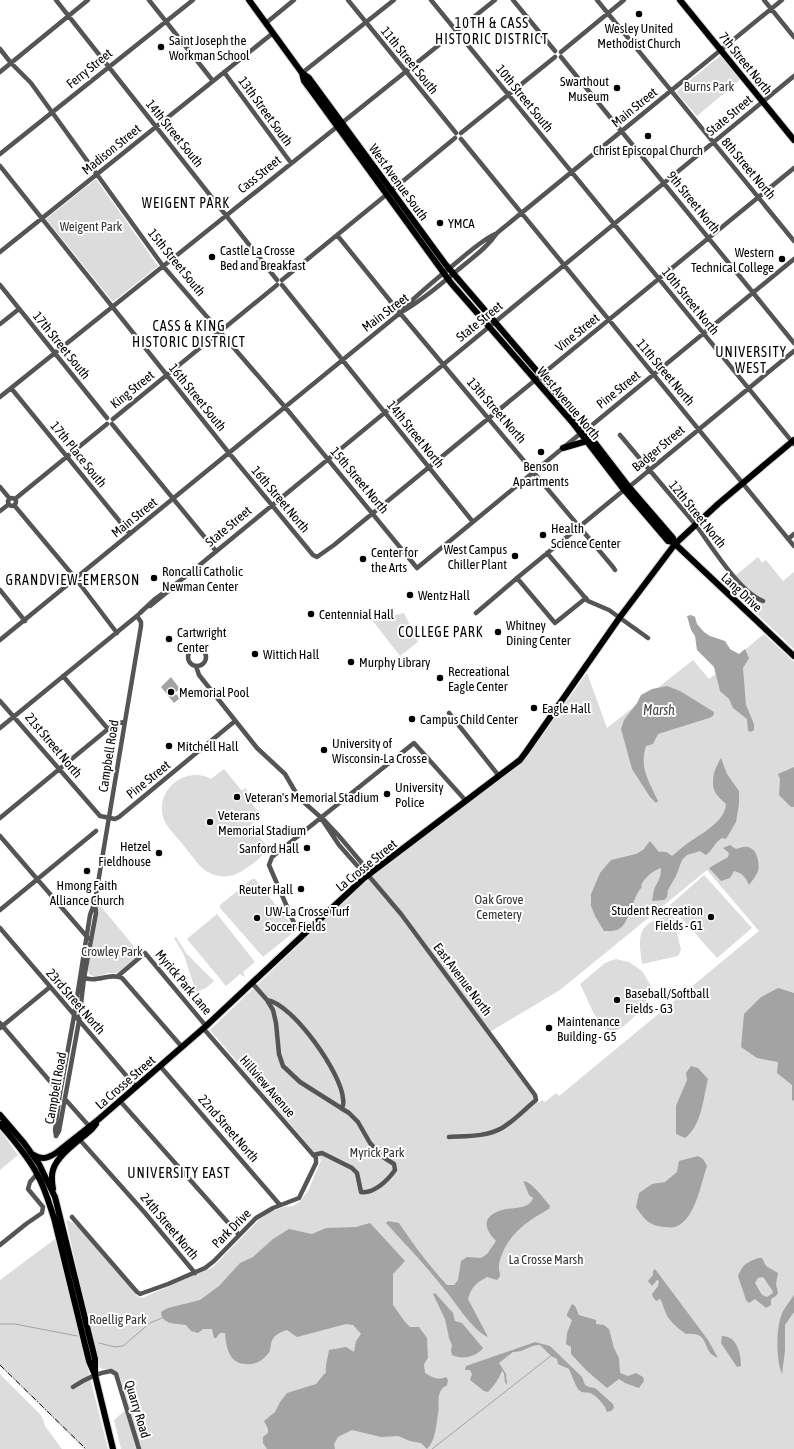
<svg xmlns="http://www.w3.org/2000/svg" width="794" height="1449" viewBox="0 0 794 1449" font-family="'Asap Condensed',sans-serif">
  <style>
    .green { fill: #dcdcdc; fill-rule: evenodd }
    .water { fill: #a3a3a3; fill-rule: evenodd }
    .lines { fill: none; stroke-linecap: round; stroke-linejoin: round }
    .stream { stroke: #a3a3a3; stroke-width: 1 }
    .major-casing { stroke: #dbdbdb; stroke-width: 8 }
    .minor { stroke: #555; stroke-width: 4.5 }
    .major { stroke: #000; stroke-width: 6 }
    .rail { stroke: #000; stroke-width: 1; stroke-dasharray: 6 2 1 2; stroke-linecap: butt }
    .poi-dot { fill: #000; stroke: #fff; stroke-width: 1.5 }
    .labels { text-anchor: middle; stroke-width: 4; stroke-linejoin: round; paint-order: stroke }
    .poi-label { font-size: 13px; fill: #000; stroke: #fff; text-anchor: start }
    .street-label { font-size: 13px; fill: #000; stroke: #fff }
    .park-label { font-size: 13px; fill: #333; stroke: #fff }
    .neighbourhood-label { font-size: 14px; letter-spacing: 1px; fill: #000; stroke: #fff }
    .water-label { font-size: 14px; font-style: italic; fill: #444; stroke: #fff }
  </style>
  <rect width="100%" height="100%" fill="#fff"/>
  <path class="green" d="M721,55L741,79L697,116L676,92Z
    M96,179L158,266L113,302L46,219Z
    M758,557L762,563L766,560L783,581L794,572V649L725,584Z
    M404,613L418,642L400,656L372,620Z
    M764,634L794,662V1449H121L114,1420L128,1408C126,1399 122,1373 113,1370C108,1368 104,1370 100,1368L93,1343L66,1220C79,1220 126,1283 137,1296L142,1298L213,1267L260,1219L270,1212L284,1207L293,1206L299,1202L308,1191L321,1160L210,1030L368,878L525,759L587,673L607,728L693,660L709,679ZM707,870L759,931L559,1096L556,1093L545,1102L542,1100L538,1103L488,1033L560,990Z
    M224,769L242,791L245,788L252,797L249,800L262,816L250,825L267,846C266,856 250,866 242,871C232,878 218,878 208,872C199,867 193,857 187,850C181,841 172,833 166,824C156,807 165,785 182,778C190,774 203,774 211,779Z
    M704,875L752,928L717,958L670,905Z
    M252,879H255L295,929L294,932L263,957L220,908V905Z
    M99,904L141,955L118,973H108L95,977L89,974L88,970Z
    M217,914L255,962L243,972L245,977L240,974L226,986L187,939Z
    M673,915L681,950L678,956L642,964C637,932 639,922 673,915Z
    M176,937L186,953L214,981L206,988L196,992L184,955L174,938Z
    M616,959L629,962L642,971L654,991C644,1004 626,1032 609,1032L594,1014L580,984L605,963Z
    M0,1130L18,1155L0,1170Z
    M55,1239L108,1449H84L0,1366V1280Z
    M0,1374L40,1414L43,1419L45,1426L62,1449H0Z"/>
  <path class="water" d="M691,615L695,617L697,624L704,632L710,636L725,641L730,649L739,654L745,649L749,658L743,668L746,705L754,724V730L751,732L748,731L747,719L733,708L729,699L720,691L714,667L697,650L695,636L691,630L687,616Z
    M171,677L180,689L172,695L173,697L176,694L180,698L174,703L161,687Z
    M667,686L680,691L714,712L713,716L709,718L658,734L653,744L646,746C639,768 649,781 658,801L656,803L650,797L632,769L621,729L624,720L637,703L641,695L652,689Z
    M721,758L727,774L739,791V804L736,822L726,839L722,838C715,842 713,850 706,855L700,851L687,855L682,860L676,876L668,890L667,897L664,900L652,901C653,896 653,891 655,887C659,880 661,876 661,868C654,870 645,877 641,885L642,887C631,898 631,924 617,930C614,931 608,931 604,931L595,916L591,906V894L600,873L611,860L636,854L643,850L650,841L659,852C665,851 668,852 672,856C676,853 680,849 684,846C698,835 725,823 726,804C723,801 717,796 715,792C710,780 715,768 721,758Z
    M794,767V807H791L779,795L780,779L778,774Z
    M730,845L736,849C740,848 744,846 748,847C757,849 760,863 758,871C756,876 752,881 749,885C746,878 743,873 734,871L730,878L721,881L709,868L728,857L729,853L723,848Z
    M778,988L794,993V1100L792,1101V1085L777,1073L778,1062L757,1058L741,1047L744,1014L761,997Z
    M691,1066L698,1068L708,1079C703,1099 702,1125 685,1138L676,1134V1106L687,1080L686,1073Z
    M698,1156L703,1159L707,1166C701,1183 695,1221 675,1227C672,1228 668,1227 665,1227C649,1226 644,1219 636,1207L639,1193L652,1184L665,1182L677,1172L679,1161Z
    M524,1181C533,1183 544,1199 550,1206L549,1209C529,1220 509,1233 501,1257C500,1259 499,1263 499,1266C498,1272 503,1275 497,1280L487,1277C476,1283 472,1286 468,1299L488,1337C472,1330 457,1304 445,1290C427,1267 406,1245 386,1223L388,1221L399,1223C414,1245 429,1266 447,1285H454L458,1280L461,1261L467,1257L481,1258L487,1254L496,1241C483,1228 482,1216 502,1210C512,1207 529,1210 533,1198L529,1195L524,1183Z
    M370,1223L405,1261L393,1274V1305L405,1322L410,1327H419L427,1338L428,1358L424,1364L425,1373C432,1377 438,1381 446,1377L448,1380L447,1385C445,1387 443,1387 442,1389C436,1396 440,1406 438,1414C436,1425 436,1440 427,1449L421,1443L410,1441L398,1436L381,1437L352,1430L338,1437L334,1444L335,1449H267L263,1443V1437L268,1433V1429L264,1421L275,1412L280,1402L287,1393L316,1384L326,1372C325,1364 328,1358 329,1350L346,1347L354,1352L356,1341L361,1334L353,1325L346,1324L297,1337L287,1330C280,1332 272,1336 271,1344C270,1349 271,1351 267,1355C261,1362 254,1365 245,1364C229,1363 226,1347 225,1333H220L216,1338H214L212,1329H203L198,1333L191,1331L186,1325C175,1323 162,1325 161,1312L168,1308L200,1300L219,1286L240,1263L253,1257L273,1239L289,1229L312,1234L326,1228L356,1227Z
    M758,1258H762L766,1266L778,1273L776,1284L778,1293L776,1296L771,1299V1305L766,1308L755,1299L749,1303L746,1300L738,1276C743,1264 746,1263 758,1258ZM763,1277L772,1290L773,1293L767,1297L762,1295L755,1283L758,1278Z
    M655,1269L708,1340L718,1358C699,1351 713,1332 686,1334C678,1328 669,1322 665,1311C663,1306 663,1304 660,1299L656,1301L653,1297L652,1294L658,1286L659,1281L657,1280L652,1286L648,1281L653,1275V1271Z
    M435,1293L453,1313L455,1321L462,1323L483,1348C476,1357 462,1360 452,1355L451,1350L452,1345L449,1338L445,1319L433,1294Z
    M794,1295V1312L785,1325V1351L782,1374C776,1360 776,1330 781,1316C784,1308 790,1301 794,1295Z
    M572,1304L575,1306L579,1315L596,1320V1324L604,1325L609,1329L614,1348L619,1358L620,1373L628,1376L636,1373L643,1377L644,1381L639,1388L625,1383L619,1379L607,1388L587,1371L571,1354V1347L566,1344L567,1333L572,1320L567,1316V1314Z
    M722,1336C737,1336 741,1353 741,1366L737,1367L721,1343Z
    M535,1342L550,1346L582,1377L585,1385L589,1387L595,1388L613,1404L614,1408L611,1411L607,1412C606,1406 596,1395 590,1393C585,1392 582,1394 578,1389C574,1383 572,1375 569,1369L558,1364L557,1359L551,1356L540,1345C529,1345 525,1352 513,1352L499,1363L506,1374L507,1385L505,1382L504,1373L502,1371C499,1379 494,1386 488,1392L484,1391L470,1380L472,1374L470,1370H465L466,1366Z"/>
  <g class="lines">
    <path class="stream" d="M0,1324H15L77,1336
      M99,1343L115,1347L123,1346L150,1323L162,1318
      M432,1449L552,1355"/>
    <defs>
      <path id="major" d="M249,0L302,73L309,78L446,265L566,405L629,487L673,538V542
        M680,0L794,140
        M302,73L304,81L313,93L451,283L572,422L621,486L668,541L673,542L794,656
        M563,448L587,441
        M0,1115L24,1143L39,1164L55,1197L95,1359V1373
        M0,1124C13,1140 28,1156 37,1174C45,1188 49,1203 54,1218L89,1361L95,1375L113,1449
        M32,1154C42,1160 46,1159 56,1153L99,1119L206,1026L364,878L520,760L526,752L620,617L675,544L718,504L794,440
        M53,1189C52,1183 51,1176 53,1170C57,1155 80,1140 92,1129L96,1124"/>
    </defs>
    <use href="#major" class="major-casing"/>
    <path class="minor" d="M56,0L277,280
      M149,0L213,81
      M348,0L456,133
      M431,0L794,444
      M513,0L555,51
      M597,0L794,241
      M764,0L794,37
      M266,23L294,0
      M0,49L11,63L31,83L163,266L285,407L417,568L581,433
      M561,52L624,0
      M561,57L794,343
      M0,72L88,0
      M224,72L291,163
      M302,73L394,0
      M461,133L555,57
      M461,139L794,546
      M0,154L193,0
      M0,166L229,453L313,555L317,557L334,545L794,168
      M391,191L455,138
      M337,235L400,313L613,567L615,570
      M0,252L273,33
      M282,280L386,195
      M0,285L107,418
      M282,285L473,522
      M403,309C420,292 439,277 457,262C469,252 481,241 495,234
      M0,324L19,309
      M11,388L130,534
      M0,397L495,0
      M113,419L277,285
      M112,424L216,551
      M586,430L794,259
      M620,435C645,465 670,494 695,524C711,545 739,592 763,601
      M0,487L10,499
      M629,487L794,351
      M8 502a4 4 0 1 1 8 0a4 4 0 1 1-8 0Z
      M15,499L107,424
      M14,505L76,579L117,633
      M0,511L9,504
      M788,539L794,534
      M547,553L588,601L609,610L648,638
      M517,578L555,623L586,598
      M0,590L25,621
      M150,606L171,589
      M140,613L155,599L185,577L794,76
      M476,613L517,578L624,490
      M0,640L400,313C421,301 440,285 459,269C472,258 487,248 497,233L782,0
      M188 657a9 9 0 1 1 18 0a9 9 0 1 1-18 0Z
      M196,666L199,675L257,748L285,774L299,798L325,821L339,836L361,862L368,874
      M63,676L108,729
      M0,701L100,816L115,819L119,817L235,721
      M449,713L499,776
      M0,728L138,615
      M0,818L108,729L118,723L125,722
      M321,818L339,845L361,870L368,875L401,914L535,1095L536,1100C525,1109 514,1121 502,1128C486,1137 466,1136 449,1137
      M0,836L88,938
      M0,910L96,831
      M0,928L136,1087
      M304,934L294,923L272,872L269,865L272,857L414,743L466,801
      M118,976L145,953L206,1026
      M83,977C96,984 109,972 122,978L182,1047
      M252,983L267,1000L273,1010L276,1023L279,1054L283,1066L300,1082L349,1113L358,1122L370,1143L383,1157L394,1164L395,1170C388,1180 374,1194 361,1192L357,1173L352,1168L322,1153L313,1155
      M267,1000C293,1004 342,1074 343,1099C344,1102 343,1106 342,1109
      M0,1023L60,1093
      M0,1028L50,987
      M160,1066L280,1205
      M65,1099L89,1126
      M120,1101L239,1235
      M56,1136L55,1130L60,1093L74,1016L90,915L95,901L141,626V622L137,616
      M56,1136L59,1131L79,1021L84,978L96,913L95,901
      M80,1140L145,1213L195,1273
      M72,1217L137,1292L140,1294L168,1284L205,1268L214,1261L256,1218L273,1208L299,1198L316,1163V1158L203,1028
      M0,1245L26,1224L42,1213L43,1207L28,1189L30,1182L37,1174
      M73,1387C85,1379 96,1373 111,1371L116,1374L139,1449"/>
    <use href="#major" class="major"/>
    <path class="rail" d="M0,1365L86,1449"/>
  </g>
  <g class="poi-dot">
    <circle cx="639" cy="14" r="4"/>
    <circle cx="161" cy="47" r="4"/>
    <circle cx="617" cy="88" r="4"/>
    <circle cx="648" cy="136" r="4"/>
    <circle cx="440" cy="223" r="4"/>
    <circle cx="212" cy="257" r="4"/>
    <circle cx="782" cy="259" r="4"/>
    <circle cx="541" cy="452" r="4"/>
    <circle cx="543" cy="535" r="4"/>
    <circle cx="515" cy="556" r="4"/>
    <circle cx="363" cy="559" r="4"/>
    <circle cx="154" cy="578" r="4"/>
    <circle cx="410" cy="595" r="4"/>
    <circle cx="311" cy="614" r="4"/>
    <circle cx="498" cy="632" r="4"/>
    <circle cx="169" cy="639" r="4"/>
    <circle cx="255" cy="654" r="4"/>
    <circle cx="351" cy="662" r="4"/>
    <circle cx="440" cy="678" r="4"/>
    <circle cx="171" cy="692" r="4"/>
    <circle cx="534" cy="708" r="4"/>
    <circle cx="412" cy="719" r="4"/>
    <circle cx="169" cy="746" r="4"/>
    <circle cx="324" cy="750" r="4"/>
    <circle cx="387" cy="794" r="4"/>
    <circle cx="237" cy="797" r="4"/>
    <circle cx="210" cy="822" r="4"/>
    <circle cx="307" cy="848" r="4"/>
    <circle cx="159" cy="853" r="4"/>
    <circle cx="87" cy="871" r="4"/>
    <circle cx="301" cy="889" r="4"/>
    <circle cx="711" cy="917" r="4"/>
    <circle cx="257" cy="918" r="4"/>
    <circle cx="617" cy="1000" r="4"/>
    <circle cx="549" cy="1028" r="4"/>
  </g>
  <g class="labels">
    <g class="poi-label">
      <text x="639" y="33" text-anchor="middle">Wesley United<tspan x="639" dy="15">Methodist Church</tspan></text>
      <text x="169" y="45">Saint Joseph the<tspan x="169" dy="15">Workman School</tspan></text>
      <text x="609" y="86" text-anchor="end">Swarthout<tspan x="609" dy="15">Museum</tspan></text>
      <text x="648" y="155" text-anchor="middle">Christ Episcopal Church</text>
      <text x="448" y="228">YMCA</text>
      <text x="220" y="255">Castle La Crosse<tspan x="220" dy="15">Bed and Breakfast</tspan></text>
      <text x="774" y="257" text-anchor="end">Western<tspan x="774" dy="15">Technical College</tspan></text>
      <text x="541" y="471" text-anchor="middle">Benson<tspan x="541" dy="15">Apartments</tspan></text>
      <text x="551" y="533">Health<tspan x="551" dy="15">Science Center</tspan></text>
      <text x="507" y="554" text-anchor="end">West Campus<tspan x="507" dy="15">Chiller Plant</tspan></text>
      <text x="371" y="557">Center for<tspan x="371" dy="15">the Arts</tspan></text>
      <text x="162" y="576">Roncalli Catholic<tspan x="162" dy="15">Newman Center</tspan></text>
      <text x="418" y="600">Wentz Hall</text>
      <text x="319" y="619">Centennial Hall</text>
      <text x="506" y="630">Whitney<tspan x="506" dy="15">Dining Center</tspan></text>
      <text x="177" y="637">Cartwright<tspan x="177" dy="15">Center</tspan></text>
      <text x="263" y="659">Wittich Hall</text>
      <text x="359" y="667">Murphy Library</text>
      <text x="448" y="676">Recreational<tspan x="448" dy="15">Eagle Center</tspan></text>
      <text x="179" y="697">Memorial Pool</text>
      <text x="542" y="713">Eagle Hall</text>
      <text x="420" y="724">Campus Child Center</text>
      <text x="332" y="748">University of<tspan x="332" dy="15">Wisconsin-La Crosse</tspan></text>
      <text x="177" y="751">Mitchell Hall</text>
      <text x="395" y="792">University<tspan x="395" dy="15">Police</tspan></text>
      <text x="245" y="802">Veteran's Memorial Stadium</text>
      <text x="218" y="820">Veterans<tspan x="218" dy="15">Memorial Stadium</tspan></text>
      <text x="151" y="851" text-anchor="end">Hetzel<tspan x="151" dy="15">Fieldhouse</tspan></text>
      <text x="299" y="853" text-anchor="end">Sanford Hall</text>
      <text x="87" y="890" text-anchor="middle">Hmong Faith<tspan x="87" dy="15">Alliance Church</tspan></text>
      <text x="293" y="894" text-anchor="end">Reuter Hall</text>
      <text x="703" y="915" text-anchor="end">Student Recreation<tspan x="703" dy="15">Fields - G1</tspan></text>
      <text x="265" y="916">UW-La Crosse Turf<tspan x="265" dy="15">Soccer Fields</tspan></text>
      <text x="625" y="998">Baseball/Softball<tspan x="625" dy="15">Fields - G3</tspan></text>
      <text x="557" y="1026">Maintenance<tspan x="557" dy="15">Building - G5</tspan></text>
    </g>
    <g class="street-label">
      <text transform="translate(410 60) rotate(51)" y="5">11th Street South</text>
      <text transform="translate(746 63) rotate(51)" y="5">7th Street North</text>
      <text transform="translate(89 68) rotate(-39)" y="5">Ferry Street</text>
      <text transform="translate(525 98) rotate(51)" y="5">10th Street South</text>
      <text transform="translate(634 107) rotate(-39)" y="5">Main Street</text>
      <text transform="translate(266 111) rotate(54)" y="5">13th Street South</text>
      <text transform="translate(729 115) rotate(-40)" y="5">State Street</text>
      <text transform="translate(175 133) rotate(51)" y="5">14th Street South</text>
      <text transform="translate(111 149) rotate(-39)" y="5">Madison Street</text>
      <text transform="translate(749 168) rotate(50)" y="5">8th Street North</text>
      <text transform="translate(259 174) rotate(-39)" y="5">Cass Street</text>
      <text transform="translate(399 182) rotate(54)" y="5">West Avenue South</text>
      <text transform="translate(694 202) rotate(51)" y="5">9th Street North</text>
      <text transform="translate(177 262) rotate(51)" y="5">15th Street South</text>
      <text transform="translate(691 301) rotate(51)" y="5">10th Street North</text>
      <text transform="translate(385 312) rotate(-37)" y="5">Main Street</text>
      <text transform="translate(479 321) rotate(-39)" y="5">State Street</text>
      <text transform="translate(577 332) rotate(-39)" y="5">Vine Street</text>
      <text transform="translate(62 345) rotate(51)" y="5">17th Street South</text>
      <text transform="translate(666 372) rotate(50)" y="5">11th Street North</text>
      <text transform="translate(132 389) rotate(-39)" y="5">King Street</text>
      <text transform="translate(618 389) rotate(-39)" y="5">Pine Street</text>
      <text transform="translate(198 397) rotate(51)" y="5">16th Street South</text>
      <text transform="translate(569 403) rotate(50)" y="5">West Avenue North</text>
      <text transform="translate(497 410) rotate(49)" y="5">13th Street North</text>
      <text transform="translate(416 434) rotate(51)" y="5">14th Street North</text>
      <text transform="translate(658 448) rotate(-40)" y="5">Badger Street</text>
      <text transform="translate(79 454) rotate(51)" y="5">17th Place South</text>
      <text transform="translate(360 480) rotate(50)" y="5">15th Street North</text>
      <text transform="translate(281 499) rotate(50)" y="5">16th Street North</text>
      <text transform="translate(698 514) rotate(51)" y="5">12th Street North</text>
      <text transform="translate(134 517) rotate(-39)" y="5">Main Street</text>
      <text transform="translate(228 526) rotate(-40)" y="5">State Street</text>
      <text transform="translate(742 592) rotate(43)" y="5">Lang Drive</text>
      <text transform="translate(54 745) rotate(50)" y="5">21st Street North</text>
      <text transform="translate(108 756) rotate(-81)" y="5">Campbell Road</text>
      <text transform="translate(148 779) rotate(-39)" y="5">Pine Street</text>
      <text transform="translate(366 865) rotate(-39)" y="5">La Crosse Street</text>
      <text transform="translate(463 979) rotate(53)" y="5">East Avenue North</text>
      <text transform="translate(184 982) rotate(50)" y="5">Myrick Park Lane</text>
      <text transform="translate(76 1001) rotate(49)" y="5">23rd Street North</text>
      <text transform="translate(125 1082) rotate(-41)" y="5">La Crosse Street</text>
      <text transform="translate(268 1086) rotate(49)" y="5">Hillview Avenue</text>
      <text transform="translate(55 1088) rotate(-80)" y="5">Campbell Road</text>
      <text transform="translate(229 1128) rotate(49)" y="5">22nd Street North</text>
      <text transform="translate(170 1226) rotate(50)" y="5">24th Street North</text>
      <text transform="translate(231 1228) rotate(-45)" y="5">Park Drive</text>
      <text transform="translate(138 1409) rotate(73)" y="5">Quarry Road</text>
    </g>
    <g class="park-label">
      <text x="709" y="91">Burns Park</text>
      <text x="91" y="231">Weigent Park</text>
      <text x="499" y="904">Oak Grove<tspan x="499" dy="15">Cemetery</tspan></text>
      <text x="112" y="956">Crowley Park</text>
      <text x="377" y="1157">Myrick Park</text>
      <text x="546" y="1264">La Crosse Marsh</text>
      <text x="118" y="1324">Roellig Park</text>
    </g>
    <g class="neighbourhood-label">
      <text x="492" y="28">10TH &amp; CASS<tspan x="492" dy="16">HISTORIC DISTRICT</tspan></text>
      <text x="186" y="208">WEIGENT PARK</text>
      <text x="189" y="331">CASS &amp; KING<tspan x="189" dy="16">HISTORIC DISTRICT</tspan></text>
      <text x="751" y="357">UNIVERSITY<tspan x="751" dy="16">WEST</tspan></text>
      <text x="73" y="585">GRANDVIEW-EMERSON</text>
      <text x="441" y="637">COLLEGE PARK</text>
      <text x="179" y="1178">UNIVERSITY EAST</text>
    </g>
    <g class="water-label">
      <text x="659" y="715">Marsh</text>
    </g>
  </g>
</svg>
